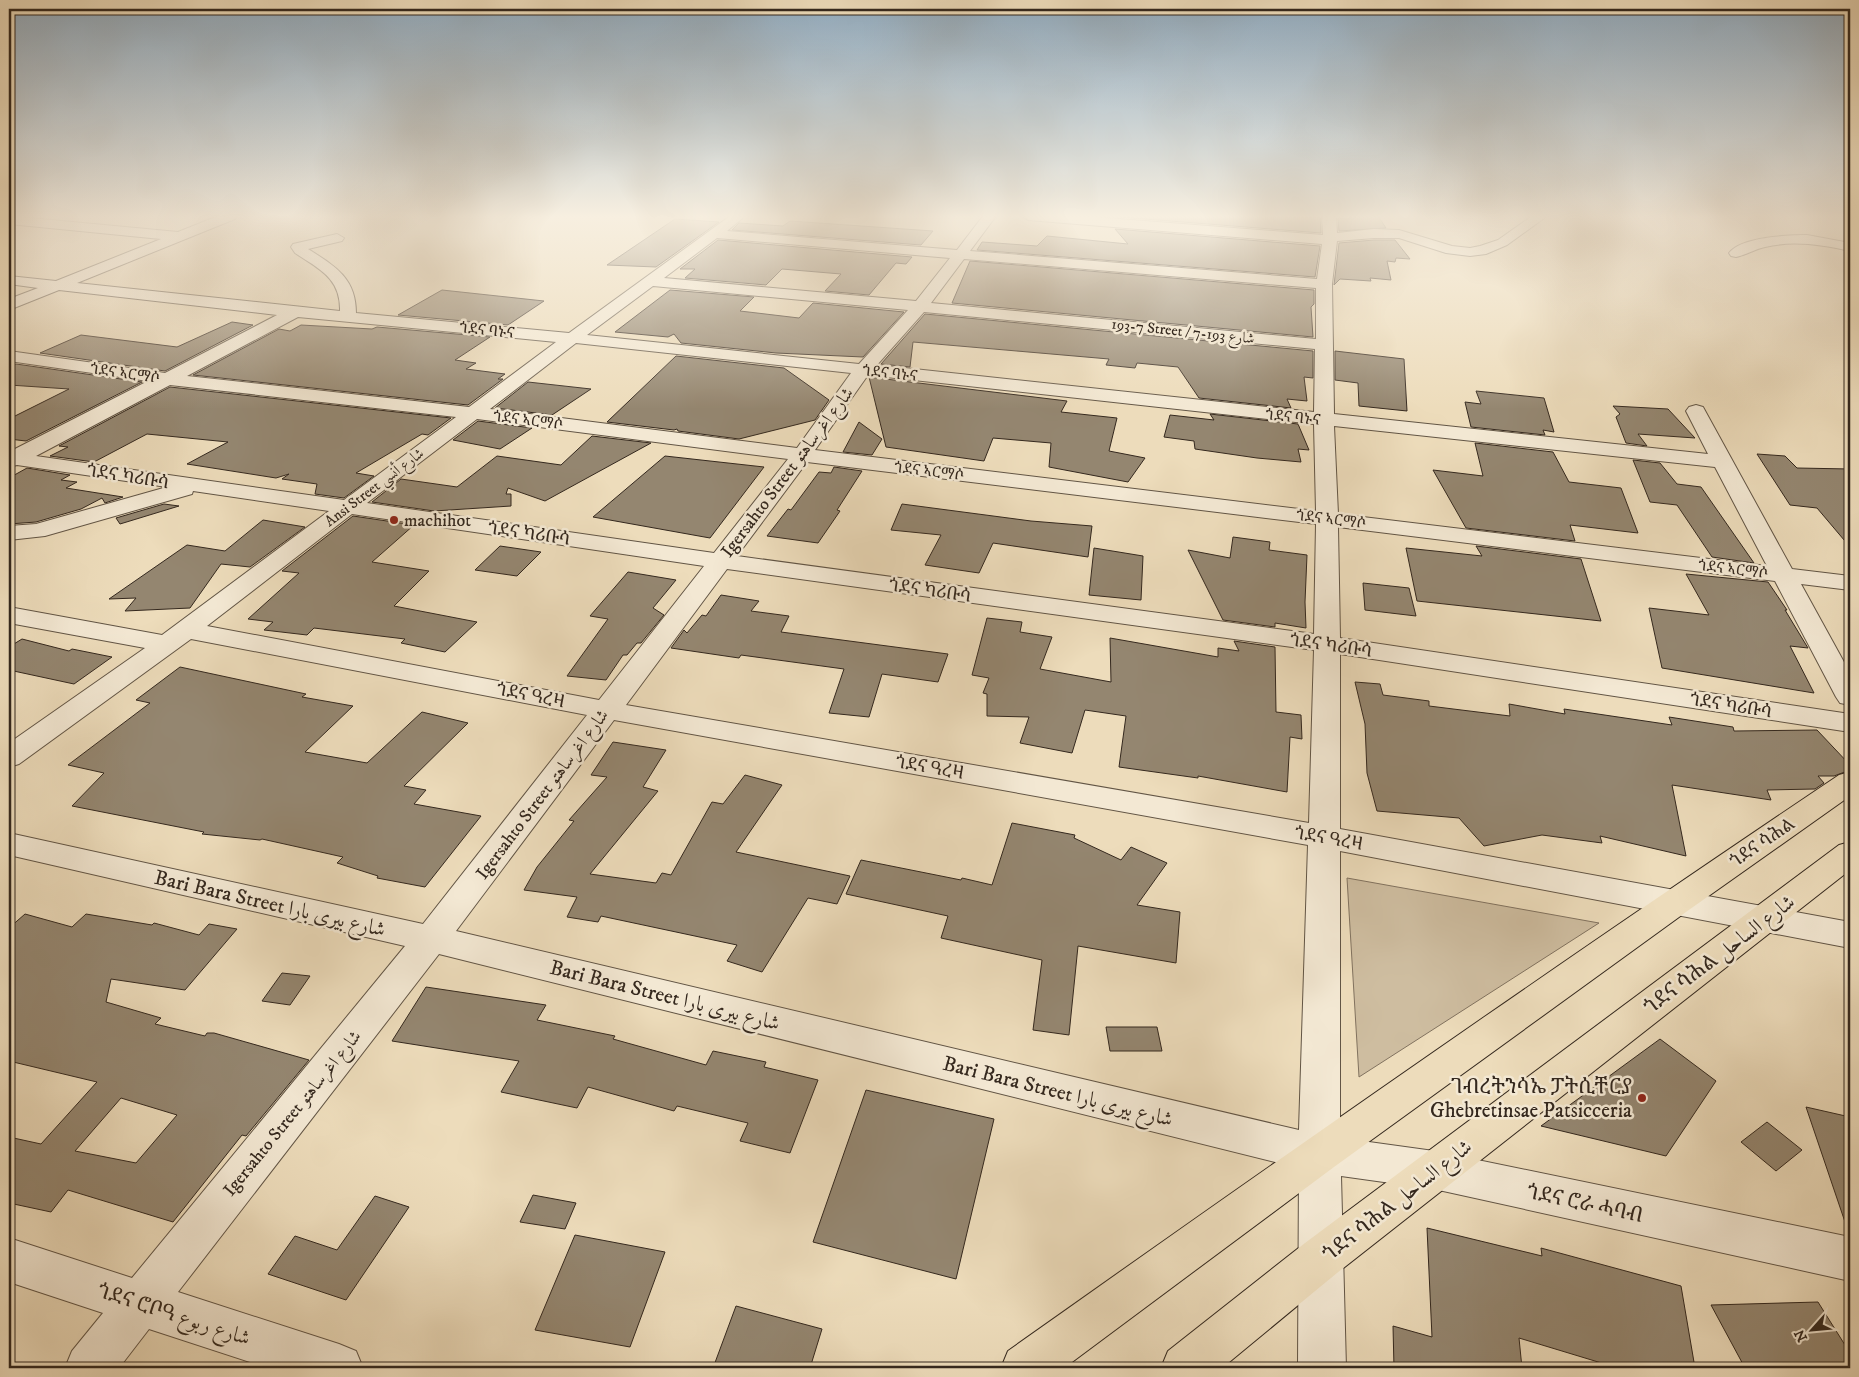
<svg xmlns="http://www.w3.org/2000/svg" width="1859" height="1377" viewBox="0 0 1859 1377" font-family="'IM FELL DW Pica',Amiri,'Noto Serif Ethiopic',serif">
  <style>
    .green { fill: #cebda0; stroke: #81725f }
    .building { fill: #948670; stroke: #34281e; fill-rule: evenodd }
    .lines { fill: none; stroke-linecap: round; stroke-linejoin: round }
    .minor-casing { stroke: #625545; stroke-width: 2 }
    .highway-casing { stroke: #34281e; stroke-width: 2 }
    .minor { fill: #f3e8d3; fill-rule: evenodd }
    .highway { fill: #eddcbb; fill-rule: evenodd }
    .poi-dot { fill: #8f2418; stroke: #f3e8d3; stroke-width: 2 }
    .labels { text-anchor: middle; stroke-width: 5; stroke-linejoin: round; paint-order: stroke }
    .far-street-label { font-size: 15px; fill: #34281e; stroke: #f3e8d3 }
    .street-label { font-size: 18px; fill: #34281e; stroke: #f3e8d3 }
    .poi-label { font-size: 18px; fill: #34281e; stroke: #f3e8d3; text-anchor: start }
    .near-street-label { font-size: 21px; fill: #34281e; stroke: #f3e8d3 }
    .near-poi-label { font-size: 21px; fill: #34281e; stroke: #f3e8d3; text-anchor: end }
  </style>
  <rect width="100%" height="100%" fill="#eddcbb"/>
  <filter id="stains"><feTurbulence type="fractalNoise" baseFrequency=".004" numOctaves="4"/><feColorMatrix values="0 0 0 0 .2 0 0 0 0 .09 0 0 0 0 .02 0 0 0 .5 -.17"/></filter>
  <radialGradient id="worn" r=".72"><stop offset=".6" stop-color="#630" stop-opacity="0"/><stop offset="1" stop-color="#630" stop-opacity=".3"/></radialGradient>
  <path class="green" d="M1347,878L1599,923L1359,1077Z"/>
  <path class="building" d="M1107,216L1320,217L1321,233Z
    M1349,216H1378L1386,228L1339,231L1338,218L1350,219Z
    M675,219L719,222L656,267L607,265Z
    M790,221L933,231L921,245L732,230L739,223L783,226Z
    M1115,229L1320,246L1315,277L977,250L982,242L1037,246L1047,236L1128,244Z
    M718,240L912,257L906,264L896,263L869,295L825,291L841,274L782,269L766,285L685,278L695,269H680Z
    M1374,240H1395L1410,259L1396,258L1395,262L1387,261L1391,280L1370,278L1371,281L1340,279L1334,285L1339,243Z
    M970,261L1314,290V304L1311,307L1313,337L952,303Z
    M442,290L544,301L508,325L398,315Z
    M670,290L754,297L740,311L799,318L813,303L904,312L863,357L776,353L681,343L674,334L668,337L615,332Z
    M925,314L1313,351V378L1304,377L1307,401L1287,399L1291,408L1199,398L1178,367L1137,363L1135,368L1106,365L1109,359L913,342L910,367L881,364Z
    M232,322L253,325L165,371L40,353L81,335L177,347Z
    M301,325L372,329L377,327L490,337L455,360L476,363L466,369L505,374L498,379H503L468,405L193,375L279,329L290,331Z
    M1335,351L1404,359L1407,411L1359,406L1358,383L1335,380Z
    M676,356L784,368L829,400L815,420L739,439L678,431L677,429L674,430L607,422Z
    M16,364L142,382L26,441L9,439V419L69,389L9,385V367Z
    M869,377L1067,401L1061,412L1117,418L1109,451L1145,458L1128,482L1049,467L1051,443L993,438L984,461L886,447Z
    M528,382L591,389L552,415L495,408Z
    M170,387L451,418L428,435L422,434L356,473L374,476L344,498L315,494L317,484L282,479L289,474L276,478L187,464L228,442L147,434L94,462L50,456L68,447L59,446Z
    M1476,391L1544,398L1554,432L1543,430L1545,435L1471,427L1465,402L1481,404Z
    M1613,406L1668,409L1695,438L1638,434L1647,446L1626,443L1616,417L1620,414Z
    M1210,414L1298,424L1309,450L1298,449L1301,462L1257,458L1195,449L1194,441L1164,437L1170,415L1214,420Z
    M478,421L532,428L500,449L453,440Z
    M859,422L882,439L872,455L843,452Z
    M592,436L651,443L545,501L508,488L506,494H511V506L434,511L372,502L401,479L457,487L497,456L561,465Z
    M1475,443L1553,452L1569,482L1621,488L1638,533L1570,525L1575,541L1466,528L1433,470L1483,476Z
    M1757,454L1785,456L1797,468L1850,469V547L1817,508L1790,505Z
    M665,456L764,467L710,538L593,517Z
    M1633,460L1660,463L1677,484L1701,487L1754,563L1712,557L1677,505L1650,502Z
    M834,467L862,471L837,510L840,511L818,543L767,536L788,509L791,510L819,472L831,473Z
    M27,468L70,475L61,480L77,482L66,488L123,497L105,503L102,498L81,509L36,522L9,524V478Z
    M164,504L179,506L120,524L116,518Z
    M902,504L1031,521L1092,526L1088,557L993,543L979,573L925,565L941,535L891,530Z
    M353,516L414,525L372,562L429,571L394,606L477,622L445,652L401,643L405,639L314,628L307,635L264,630L273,622L248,619L299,573L282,571Z
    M263,520L305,527L250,567L221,564L190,608L125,611L136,598L109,599L187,545L225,551Z
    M1233,537L1270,542L1269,550L1307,555L1305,602L1306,628L1275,623V627L1223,620L1188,550L1230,558Z
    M500,546L541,552L517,576L475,570Z
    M1476,546L1581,559L1601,621L1417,601L1406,548L1482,556Z
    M1094,548L1143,556L1141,600L1089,595Z
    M628,572L676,580L653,608L664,615L641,643H637L627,655H623L606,680L567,676L608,619L590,616Z
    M1686,574L1768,582L1787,610H1785L1808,648L1790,646L1814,693L1662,668L1649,608L1709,615Z
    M1363,583L1409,588L1416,616L1365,610Z
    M721,595L759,601L751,611L789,616L781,632L948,654L938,682L882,674L869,717L829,713L844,669L741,655L739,658L671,648L684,630L687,633L702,615L706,616Z
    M987,618L1022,622L1020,632L1052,637L1040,669L1111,682L1110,638L1218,657V648L1239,651L1234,641L1275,647L1276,712L1301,715L1302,739L1290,737L1287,792L1198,776V778L1119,767L1126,716L1085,710L1072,753L1020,743L1029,717L987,716V694L983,693L989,678L972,675Z
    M22,639L69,651L72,649L112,657L74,684L9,670V647Z
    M180,667L306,694L302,697L353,706L305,752L367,763L422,712L468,723L404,786L426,790L414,804L481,816L425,887L377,878L378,876L337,863L343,857L262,839L260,840L202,834L204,832L72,806L104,773L68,765L150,703L136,700Z
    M1355,682L1380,684L1383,695L1429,701V706L1510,716L1509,704L1565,714L1564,709L1672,725L1669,717L1733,727L1734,731L1817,730L1850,765V770L1834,776H1818L1824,783L1815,789L1767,790L1771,800L1672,785L1686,856L1600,836L1602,843L1542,835L1484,846L1459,818L1377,811L1367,773L1365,724Z
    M613,742L666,750L643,787L658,791L590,874L656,883L662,873L671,875L712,802L723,804L745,775L782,785L736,852L850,876L837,904L808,898L762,972L727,961L737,945L601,916L598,922L567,917L577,897L524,890L537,867L574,821L569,820L607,777L591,775Z
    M1012,823L1075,835L1074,838L1121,860L1131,847L1167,863L1137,905L1180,912L1176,963L1078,946L1069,1035L1033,1030L1042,960L941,938L948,916L846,894L861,860L961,880L962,878L992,885Z
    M25,914L72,927L86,914L152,925L154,923L199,935L209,924L237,929L185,990L111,979L106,1002L161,1018L155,1024L205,1036L207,1033H214L309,1060L246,1136L242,1135L173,1222L68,1190L51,1212L9,1203V1137L41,1144L97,1082L9,1061V928ZM121,1098L177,1115L136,1163L75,1151Z
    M282,973L310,976L290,1005L262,1001Z
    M426,987L546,1005L537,1020L615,1036L613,1039L706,1065L713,1051L766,1062L764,1067L818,1080L790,1153L740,1141L748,1123L677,1106L674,1111L588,1087L577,1108L501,1092L519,1061L392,1041Z
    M1106,1027H1157L1162,1051H1110Z
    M1660,1039L1716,1081L1666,1156L1541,1126Z
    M866,1090L994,1119L956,1279L813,1242Z
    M1806,1107L1850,1117V1224L1846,1225Z
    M1767,1122L1802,1150L1776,1171L1741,1142Z
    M533,1195L576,1203L565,1229L520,1222Z
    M375,1196L409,1207L346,1300L268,1274L295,1236L337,1250Z
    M1427,1228L1542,1256L1541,1248L1681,1286L1695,1368H1618L1519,1338L1522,1368H1394L1393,1326L1432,1337Z
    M575,1235L665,1252L630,1347L535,1330Z
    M1818,1302L1850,1353V1368H1745L1711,1305Z
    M736,1306L822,1329L810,1368H713Z"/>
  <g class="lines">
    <defs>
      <path id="minor" d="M9,216L178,232L218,216H236L235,219L77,283L340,311C341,278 319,269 295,253L291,247L293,244L337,234L344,238L342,241L308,249C335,266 356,278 356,313L569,333L730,216H745L727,231L957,250L983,216H996L970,251L1317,279L1322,244L1028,220L1022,216H1081L1323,235L1322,216H1336L1337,233L1374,229L1399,230L1452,246L1470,248L1480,246L1498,240L1532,216H1547L1507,245L1486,254L1470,256L1446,253L1399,238H1374L1337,241L1332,284L1334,414L1708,454L1686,411L1689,407L1696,405L1703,407L1792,569L1850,576V590L1801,584L1850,673V705L1840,703L1836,697L1775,581L1338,527L1340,638L1850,714V732L1340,654V829L1850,922V948L1340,851V1138L1434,1151L1850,1237V1281L1434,1189L1341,1176L1346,1368H1298L1299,1168L439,954L178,1292L339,1344L356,1351L363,1368H268L149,1329L119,1368H65L72,1351L103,1313L9,1282V1238L132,1278L405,946L9,855V833L423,924L587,715L191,639L19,764L9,767V743L145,648L9,623V607L162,635L329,511L193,491L192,494L45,536L9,540V526L36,524L167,487L17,465L9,467V452L148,381L9,361V351L165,373L277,315L59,290L9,310V299L38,288L9,284V276L56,281L161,239L9,224ZM717,238L950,258L916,301L664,278ZM964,259L1316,288V339L931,303ZM653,286L908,310L859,364L587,335ZM924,312L1315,349L1314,412L877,365ZM298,317L556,342L469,407L187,376ZM576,343L851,373L797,448L490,409ZM868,375L1314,424L1316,511L815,450ZM170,385L456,417L344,500L36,456ZM477,419L788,459L714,553L367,503ZM1334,426L1715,467L1767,566L1338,514ZM807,462L1316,524L1314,634L737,556ZM352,514L704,566L599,700L207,626ZM727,569L1314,650L1309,823L626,705ZM614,720L1308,845L1299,1130L456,931Z
        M1807,235L1850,243V251C1822,245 1794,240 1765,247C1755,249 1746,255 1736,257L1731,256L1729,253C1741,237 1788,235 1807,235Z"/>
      <path id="highway" d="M1850,772V796L1686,912L1334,1167L1064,1368H1001L1008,1351C1283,1156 1559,963 1839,775Z
        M1850,842V870L1337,1273L1222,1368H1161L1168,1351L1305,1243L1839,845Z"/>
    </defs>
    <use href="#minor" class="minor-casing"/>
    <use href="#highway" class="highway-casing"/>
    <use href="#minor" class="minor"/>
    <use href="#highway" class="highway"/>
  </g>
  <linearGradient id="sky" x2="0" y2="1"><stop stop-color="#91acc1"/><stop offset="0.53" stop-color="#f7efe0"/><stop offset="1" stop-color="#f7efe0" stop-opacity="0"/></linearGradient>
  <rect width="1859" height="409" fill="url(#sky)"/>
  <g class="poi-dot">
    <circle cx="394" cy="520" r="5"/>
    <circle cx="1642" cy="1098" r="5"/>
  </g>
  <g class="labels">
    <g class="far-street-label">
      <text transform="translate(487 330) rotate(6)" y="5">ጎደና ባኑና</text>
      <text transform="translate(1183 331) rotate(6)" y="5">193-7 Street / شارع 193-7</text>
      <text transform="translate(125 373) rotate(8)" y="5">ጎደና ኣርማሶ</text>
      <text transform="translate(890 373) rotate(6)" y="5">ጎደና ባኑና</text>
      <text transform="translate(1293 417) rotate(6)" y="5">ጎደና ባኑና</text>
      <text transform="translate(528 420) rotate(7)" y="5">ጎደና ኣርማሶ</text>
      <text transform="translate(929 471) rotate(7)" y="5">ጎደና ኣርማሶ</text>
      <text transform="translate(374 487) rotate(-37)" y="5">Ansi Street شارع أنسي</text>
      <text transform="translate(1331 519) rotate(7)" y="5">ጎደና ኣርማሶ</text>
      <text transform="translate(1733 569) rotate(7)" y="5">ጎደና ኣርማሶ</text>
    </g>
    <g class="street-label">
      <text transform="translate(787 472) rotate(-53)" y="6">Igersahto Street شارع اغرساهتو</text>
      <text transform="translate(128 476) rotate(9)" y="6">ጎደና ካሪቡሳ</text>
      <text transform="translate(529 533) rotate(8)" y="6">ጎደና ካሪቡሳ</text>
      <text transform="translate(930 590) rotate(8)" y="6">ጎደና ካሪቡሳ</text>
      <text transform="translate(1331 645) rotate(8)" y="6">ጎደና ካሪቡሳ</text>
      <text transform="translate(531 695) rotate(11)" y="6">ጎደና ዓረዛ</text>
      <text transform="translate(1731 705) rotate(9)" y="6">ጎደና ካሪቡሳ</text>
      <text transform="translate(930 767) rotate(10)" y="6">ጎደና ዓረዛ</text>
      <text transform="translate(542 794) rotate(-53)" y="6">Igersahto Street شارع اغرساهتو</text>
      <text transform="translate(1329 838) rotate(10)" y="6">ጎደና ዓረዛ</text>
      <text transform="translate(1762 842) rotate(-34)" y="6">ጎደና ሳሕል</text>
      <text transform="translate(292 1113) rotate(-51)" y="6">Igersahto Street شارع اغرساهتو</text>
    </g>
    <g class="poi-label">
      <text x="404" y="526">machihot</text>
    </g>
    <g class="near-street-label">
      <text transform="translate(270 903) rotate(13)" y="7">Bari Bara Street شارع بيرى بارا</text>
      <text transform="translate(1719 954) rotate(-37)" y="7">ጎደና ሳሕል شارع الساحل</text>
      <text transform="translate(665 995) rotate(14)" y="7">Bari Bara Street شارع بيرى بارا</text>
      <text transform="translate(1058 1091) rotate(14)" y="7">Bari Bara Street شارع بيرى بارا</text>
      <text transform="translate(1397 1200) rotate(-38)" y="7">ጎደና ሳሕል شارع الساحل</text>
      <text transform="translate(1585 1203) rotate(12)" y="7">ጎደና ሮራ ሓባብ</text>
      <text transform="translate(174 1314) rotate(18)" y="7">ጎደና ሮቦዓ شارع ربوع</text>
    </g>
    <g class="near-poi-label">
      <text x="1632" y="1093">ገብረትንሳኤ ፓትሲቸርያ<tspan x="1632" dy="24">Ghebretinsae Patsicceria</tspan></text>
    </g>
  </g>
  <rect width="1859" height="1377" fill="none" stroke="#eddcbb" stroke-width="30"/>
  <rect x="10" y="10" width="1839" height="1357" fill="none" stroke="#34281e" stroke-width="2.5"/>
  <rect x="15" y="15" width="1829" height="1347" fill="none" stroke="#34281e"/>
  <g transform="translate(1812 1330) rotate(243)" stroke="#f3e8d3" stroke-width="4" paint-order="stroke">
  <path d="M0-4L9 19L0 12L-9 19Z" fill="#34281e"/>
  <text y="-8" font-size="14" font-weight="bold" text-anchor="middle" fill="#34281e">N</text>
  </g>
  <rect width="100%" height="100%" filter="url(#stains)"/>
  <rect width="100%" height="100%" fill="url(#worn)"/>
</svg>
